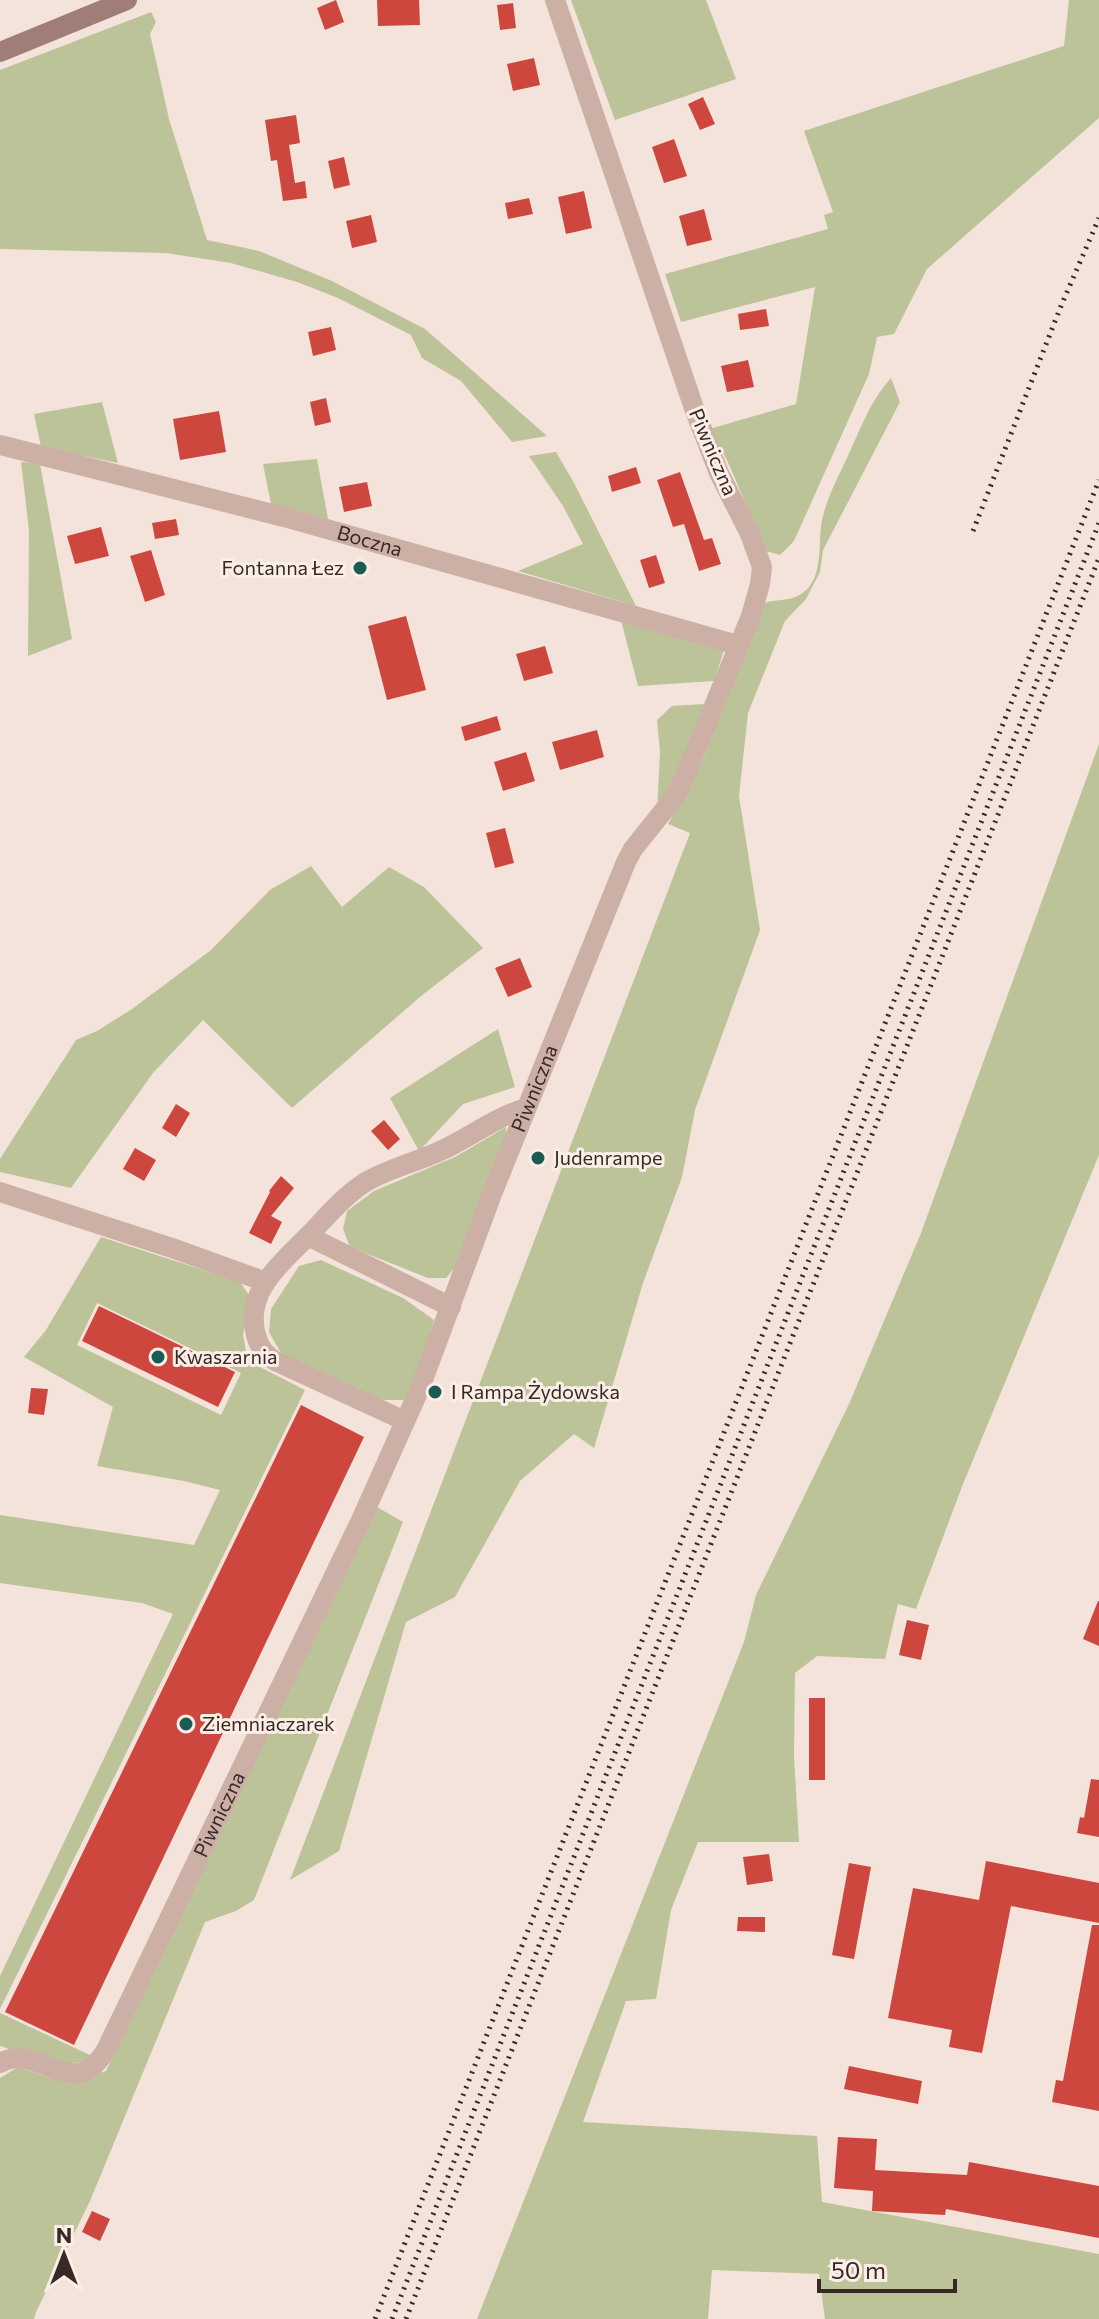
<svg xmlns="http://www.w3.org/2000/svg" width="1099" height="2319" viewBox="0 0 1099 2319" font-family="Commissioner,sans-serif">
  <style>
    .green { fill: #bdc399; fill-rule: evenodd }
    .building { fill: #ce473e }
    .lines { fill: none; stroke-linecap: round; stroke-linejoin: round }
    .street { stroke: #ccb0a5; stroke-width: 20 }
    .secondary { stroke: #a07e77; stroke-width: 20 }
    .rail { stroke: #382927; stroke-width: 5; stroke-dasharray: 2 6; stroke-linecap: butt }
    .poi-dot { fill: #1a5c54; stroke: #fbeee7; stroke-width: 3 }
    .labels { text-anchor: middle; stroke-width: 6; stroke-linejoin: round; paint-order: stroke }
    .street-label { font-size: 20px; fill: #382927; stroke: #fbeee7 }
    .poi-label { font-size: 20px; fill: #382927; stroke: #fbeee7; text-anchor: start }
  </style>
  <rect width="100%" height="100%" fill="#f3e3da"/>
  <path class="green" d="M571,0H706L736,79L615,120Z
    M1069,0H1099V118L927,269L894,334L877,337L869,374L794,541L780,555L766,551L727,460L709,429L796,404L815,287L681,322L665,274L828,229L824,215L833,212L804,131L1064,46Z
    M151,12L156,22L150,34L169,119L207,240L259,251L332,281L425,329L547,436L512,442L461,381L422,358L411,335L338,298L297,282L231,263L166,253L0,249V70Z
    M891,378L900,402L823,550L820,572L806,599L785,621L748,713L739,796L760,930L695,1110L682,1177L643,1283L594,1448L574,1434L520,1481L455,1597L406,1622L339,1851L290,1880L690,833L668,824L704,757L764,603C780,598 796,603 809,587C824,568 817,538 823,516C828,496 838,477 847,458C860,430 870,401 891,378Z
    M102,402L118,463L41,447L34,414Z
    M556,452L574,483L636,606L518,571L583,544L563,506L529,456Z
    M317,459L328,519L271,504L263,464Z
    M21,462L40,464L72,639L28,656L29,530Z
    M621,620L724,650L714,681L638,686Z
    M704,704L676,782L657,812L660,752L657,720L672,706Z
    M1099,744V1155L963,1484L916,1609L898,1604L885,1659L817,1656L795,1673L794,1756L799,1842H698L671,1910L656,1999L626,2001L583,2122L817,2136L822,2202L1099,2254V2319H825L819,2274L712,2270L708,2319H477L744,1642L756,1595L849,1404L921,1233Z
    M311,866L342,907L389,867L424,887L483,948L421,996L292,1108L203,1020L153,1073L71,1188L0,1172V1159L76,1040L97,1031L132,1009L211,950L270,890Z
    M498,1029L515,1087L463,1104L419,1151L390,1098Z
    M506,1127V1138L463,1258L446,1278H428L350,1247L343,1229L347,1211L374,1191L455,1157Z
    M101,1237L240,1282L249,1295L243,1335L248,1361L305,1390L0,2009V1976L173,1614L142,1603L0,1583V1515L194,1545L220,1490L184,1481L97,1466L113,1407L24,1357L46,1330ZM97,1303L241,1373L221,1415L77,1345Z
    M321,1260L403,1298L434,1320L412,1391L403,1400H377L281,1353L269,1332L271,1309L299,1266Z
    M377,1507L403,1522L254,1900L236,1911L205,1922L90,2201L36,2312L34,2319H0V2078L18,2067L66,2083L106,2071Z
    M0,2013L92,2056C74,2074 22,2053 0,2046Z"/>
  <path class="building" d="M336,0L344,22L325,30L317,8Z
    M377,0H419L420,25L378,26Z
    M513,3L516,28L500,30L497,5Z
    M534,58L540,85L513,91L507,64Z
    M703,97L715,124L700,130L688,104Z
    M296,115L300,143L289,145L295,183L305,181L307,198L283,201L277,160L271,161L265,120Z
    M674,139L687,176L664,183L652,147Z
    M344,157L350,185L334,189L328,161Z
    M584,191L592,228L566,234L558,197Z
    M529,198L533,214L508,219L505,203Z
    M704,209L712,240L687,246L679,216Z
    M371,215L377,242L352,248L346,221Z
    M766,309L769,326L740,330L738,314Z
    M331,327L336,350L313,356L308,332Z
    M748,360L754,387L727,392L721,366Z
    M326,398L331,422L315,426L310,402Z
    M219,411L226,452L180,460L173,419Z
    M636,467L641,483L612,492L608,476Z
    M680,472L704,540L712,538L721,564L699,571L684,524L673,527L657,480Z
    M367,482L372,506L344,512L339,487Z
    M176,519L179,535L155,539L152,523Z
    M101,527L109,556L75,564L67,536Z
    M151,550L165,595L145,602L130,556Z
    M656,555L665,583L649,588L640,560Z
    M406,616L426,690L387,700L368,626Z
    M545,646L553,673L524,681L516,654Z
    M497,716L501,730L465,741L461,727Z
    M597,730L604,757L560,770L552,742Z
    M526,752L535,781L503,791L494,762Z
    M505,828L514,863L495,868L486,833Z
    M520,958L532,987L508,997L495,968Z
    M176,1104L190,1113L176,1137L162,1128Z
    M384,1120L400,1139L388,1150L371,1131Z
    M135,1148L156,1160L144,1181L123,1169Z
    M281,1176L294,1188L271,1216L282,1222L271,1244L249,1233L270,1192L269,1191Z
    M99,1306L235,1372L218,1407L82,1341Z
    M31,1388L48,1389L44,1415L28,1413Z
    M301,1405L364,1437L74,2045L5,2012Z
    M1098,1601H1099V1646L1083,1639Z
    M907,1620L929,1625L921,1660L899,1655Z
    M809,1698H825V1780H809Z
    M1091,1779L1099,1780V1837L1077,1833L1080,1817L1084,1818Z
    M769,1854L773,1881L747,1885L743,1857Z
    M986,1861L1099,1883V1923L1011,1906L982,2053L949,2047L952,2030L888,2018L913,1888L979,1900Z
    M849,1863L871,1867L854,1959L832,1955Z
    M738,1917H765V1932L737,1931Z
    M1092,1925H1099V2111L1052,2102L1056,2080L1063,2081Z
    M849,2066L922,2081L918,2104L844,2089Z
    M838,2137L877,2139L875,2170L967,2175L969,2162L1099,2186V2238L946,2209L945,2215L872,2211L873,2191L834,2188Z
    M92,2211L110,2219L100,2241L82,2232Z"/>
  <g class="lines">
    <g class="street">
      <path id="s1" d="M0,445L284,517L738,645"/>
      <path d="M0,1192L172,1248L266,1282"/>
      <path d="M308,1236L451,1307"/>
      <path d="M405,1421L275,1361C263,1353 258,1345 255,1331C246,1289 284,1261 310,1234C327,1216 343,1197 364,1183C387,1169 413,1163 438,1152C468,1139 493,1118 526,1108"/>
      <path id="s2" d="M0,2063C39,2041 72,2106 106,2050L361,1520L420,1388L492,1194L626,862L633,849L673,799L686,774L751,616L760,584L762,567L750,534L719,473L695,411L555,0"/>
    </g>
    <path class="secondary" d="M0,52L127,0"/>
    <path class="rail" d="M973,531L1061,306L1099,218
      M375,2319L1099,480
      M392,2319L1099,523
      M406,2319L1099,558"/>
  </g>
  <g class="poi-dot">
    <circle cx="360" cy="568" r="8"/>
    <circle cx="538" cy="1158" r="8"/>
    <circle cx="158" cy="1357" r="8"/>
    <circle cx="435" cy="1392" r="8"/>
    <circle cx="186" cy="1724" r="8"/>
  </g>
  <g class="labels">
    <g class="street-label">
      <text transform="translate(713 452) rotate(67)" y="7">Piwniczna</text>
      <text dy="7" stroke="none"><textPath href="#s1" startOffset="382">Boczna</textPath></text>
      <text dy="7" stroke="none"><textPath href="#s2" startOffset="1172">Piwniczna</textPath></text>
      <text dy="7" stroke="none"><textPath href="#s2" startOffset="380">Piwniczna</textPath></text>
    </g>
    <g class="poi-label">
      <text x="344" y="575" text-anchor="end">Fontanna Łez</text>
      <text x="554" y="1165">Judenrampe</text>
      <text x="174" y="1364">Kwaszarnia</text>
      <text x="451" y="1399">I Rampa Żydowska</text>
      <text x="202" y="1731">Ziemniaczarek</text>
    </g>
  </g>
  <g transform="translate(64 2255)" stroke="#fbeee7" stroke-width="6" paint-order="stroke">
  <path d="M0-6L14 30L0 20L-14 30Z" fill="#382927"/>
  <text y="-12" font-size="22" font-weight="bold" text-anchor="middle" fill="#382927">N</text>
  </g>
  <path d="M819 2279v12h136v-12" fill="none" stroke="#382927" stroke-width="4"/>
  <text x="831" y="2279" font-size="24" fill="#382927" stroke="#fbeee7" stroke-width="6" paint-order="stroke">50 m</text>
</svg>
